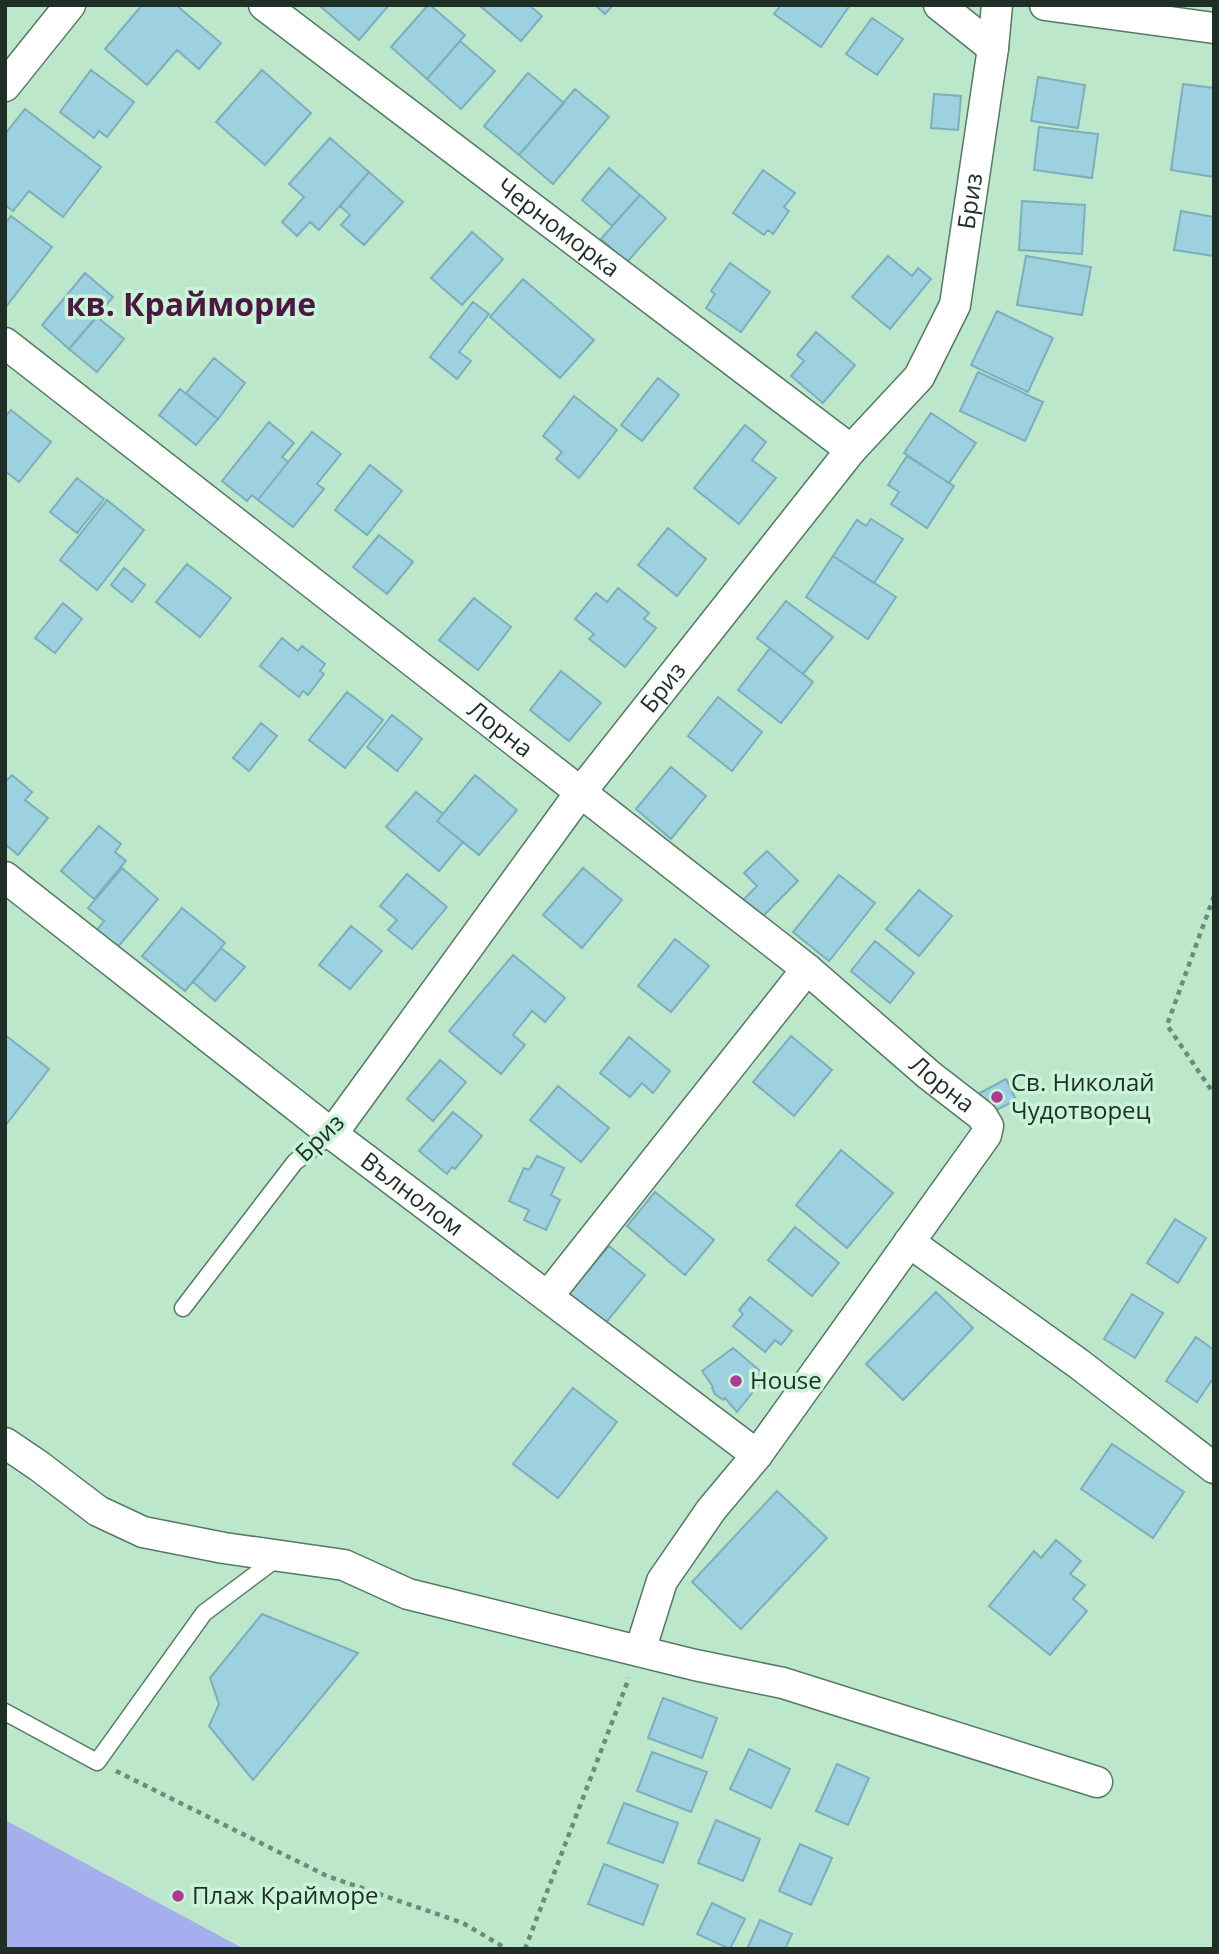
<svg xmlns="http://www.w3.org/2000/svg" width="1219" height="1954" viewBox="0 0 1219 1954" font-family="'Open Sans',sans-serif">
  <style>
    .water { fill: #a5afed }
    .building { fill: #9dd1df; stroke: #7cafbd; stroke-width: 2 }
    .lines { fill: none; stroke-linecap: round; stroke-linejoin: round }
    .lane-casing { stroke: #537a62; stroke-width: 19 }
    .street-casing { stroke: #537a62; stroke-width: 33 }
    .path { stroke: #6e8b78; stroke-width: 4.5; stroke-dasharray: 5 5; stroke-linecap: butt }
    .lane { stroke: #fff; stroke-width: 16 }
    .street { stroke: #fff; stroke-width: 30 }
    .poi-dot { fill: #ac3a95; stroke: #c9f4d8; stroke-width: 2.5 }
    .labels { text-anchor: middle; stroke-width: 7; stroke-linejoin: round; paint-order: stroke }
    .street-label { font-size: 24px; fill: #1f2f25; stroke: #c9f4d8 }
    .poi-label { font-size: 24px; fill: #1f2f25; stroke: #c9f4d8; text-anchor: start }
    .district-label { font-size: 32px; font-weight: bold; fill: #4d1742; stroke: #c9f4d8 }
  </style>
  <rect width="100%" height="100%" fill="#bce7cb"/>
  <path class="water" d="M5,1820L244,1949H5Z"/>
  <path class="building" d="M142,5H176L221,43L199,69L177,50L147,85L105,49Z
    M319,5H389L359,40Z
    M428,5H430L465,35L427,79L391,47Z
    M479,5H529L542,16L521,41Z
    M595,5H613L605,14Z
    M781,5H850L821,47L774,14Z
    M872,18L903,39L877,75L846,54Z
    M460,41L495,71L461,109L427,79Z
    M91,70L134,102L107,137L99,131L94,138L60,112Z
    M262,70L311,113L265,165L216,122Z
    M528,73L564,103L519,155L484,126Z
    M1038,77L1085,85L1078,128L1031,121Z
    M1183,84L1214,88V177L1171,170Z
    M575,89L609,117L553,184L519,155Z
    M934,94L961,96L958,130L931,128Z
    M25,109L101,167L63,217L29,191L13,211L5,205V134Z
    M1039,127L1098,134L1092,178L1034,170Z
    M330,138L369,172L319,230L310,222L297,236L282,222L304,197L289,184Z
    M609,168L640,195L612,226L582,200Z
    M763,170L795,193L784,207L789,211L773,234L768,230L764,235L733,213Z
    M369,172L403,202L364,245L341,225L350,215L340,206Z
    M640,195L666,218L627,262L601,239Z
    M1022,201L1085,205L1082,254L1019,250Z
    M1181,211L1214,217V256L1174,250Z
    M11,216L52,247L5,308V224Z
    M472,232L503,259L462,305L431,278Z
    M888,256L912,276L918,268L931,279L890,329L852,297Z
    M1026,256L1091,267L1082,315L1017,305Z
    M730,263L770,292L741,332L706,308L715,294L711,291Z
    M85,273L113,297L69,349L42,325Z
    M523,279L594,340L560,378L490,317Z
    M473,302L489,314L459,352L471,361L457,379L430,357Z
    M997,311L1053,338L1028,392L971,365Z
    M97,317L124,339L97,372L69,349Z
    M816,332L855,365L823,403L791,376L804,361L797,355Z
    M214,358L245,383L218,419L186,393Z
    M978,372L1043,402L1025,441L960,411Z
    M658,378L679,395L642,441L621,425Z
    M180,389L218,419L196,445L159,415Z
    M574,396L617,430L579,478L556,459L562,452L543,436Z
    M11,410L51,442L19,482L5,471V417Z
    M931,413L976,443L949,483L904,453Z
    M269,422L294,443L282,457L288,462L258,500L252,495L247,501L222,481Z
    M745,425L766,442L752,460L776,478L739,524L694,488Z
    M312,432L341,454L317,484L324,489L293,527L258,500Z
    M907,456L954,486L927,528L891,504L899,492L888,485Z
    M370,465L402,491L367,535L335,510Z
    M77,478L104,499L77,533L50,512Z
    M107,500L144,530L97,590L60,560Z
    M871,519L903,539L874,583L833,556L857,520L866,526Z
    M668,528L706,559L677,596L638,565Z
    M379,535L413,562L387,594L353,567Z
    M833,556L896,597L868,639L806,597Z
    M187,564L231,598L200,637L156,602Z
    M124,568L145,585L132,602L111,585Z
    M618,588L649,613L644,619L656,628L625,667L589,639L594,634L575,619L596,593L607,602Z
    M474,598L511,627L478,670L439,640Z
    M786,601L833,637L803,674L757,638Z
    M63,603L82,619L55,653L35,638Z
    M282,638L298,651L302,646L325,664L320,671L324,674L308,695L303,691L299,697L260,666Z
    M770,648L813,682L781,723L738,690Z
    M561,671L601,703L569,741L530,710Z
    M347,692L383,720L345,768L309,740Z
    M718,697L762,732L732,771L688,736Z
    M392,715L422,739L397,771L367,747Z
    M261,723L277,736L249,771L233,758Z
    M671,767L706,796L671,839L636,809Z
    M12,775L32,792L25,800L48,818L18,855L5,844V782Z
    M475,775L517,810L479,855L437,821Z
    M416,792L443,814L437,821L463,842L439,871L386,827Z
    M99,826L121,844L115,852L126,861L94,899L61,871Z
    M767,851L798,881L761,918L743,900L757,886L744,873Z
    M122,868L158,899L117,948L96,931L104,921L88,908Z
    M583,868L622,900L582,948L543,915Z
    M407,874L447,907L412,949L388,930L397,920L380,906Z
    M839,875L875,903L829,961L793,932Z
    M919,890L952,916L919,956L886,929Z
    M182,908L225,943L185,991L142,956Z
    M351,926L382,951L350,989L319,965Z
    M675,939L709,966L671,1012L638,986Z
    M875,941L914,973L890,1003L851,971Z
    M221,948L245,967L215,1001L193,982Z
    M513,955L565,998L545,1022L532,1011L513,1035L525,1045L501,1074L449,1031Z
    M5,1035L49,1069L5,1126Z
    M791,1036L832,1070L794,1116L753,1082Z
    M629,1037L670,1071L653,1093L642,1083L630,1097L600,1073Z
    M440,1060L466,1082L433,1121L407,1099Z
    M1006,1079L1016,1100L989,1114L978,1094Z
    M558,1086L609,1128L581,1162L530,1120Z
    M453,1112L482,1136L455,1169L452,1167L447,1174L419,1151Z
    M841,1150L893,1193L847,1248L796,1205Z
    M537,1156L564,1168L551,1195L560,1200L546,1230L524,1220L529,1210L509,1201L524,1168L529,1170Z
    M655,1192L714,1240L685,1275L627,1226Z
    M1175,1219L1206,1238L1178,1283L1147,1263Z
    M795,1227L839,1263L812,1296L768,1260Z
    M609,1246L645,1275L604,1325L568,1295Z
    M936,1292L973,1328L903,1400L866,1364Z
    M1132,1294L1163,1313L1135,1358L1104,1339Z
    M750,1297L792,1331L781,1345L775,1340L765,1352L733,1326L743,1314L739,1310Z
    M1196,1337L1214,1350V1377L1197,1402L1166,1381Z
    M733,1348L766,1376L737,1412L725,1398L723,1400L715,1394L712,1388L713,1387L702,1371Z
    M573,1388L617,1422L558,1498L513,1464Z
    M1112,1444L1184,1492L1153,1538L1081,1489Z
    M777,1491L827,1538L741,1629L692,1582Z
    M1056,1540L1081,1561L1070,1574L1085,1585L1073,1599L1087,1611L1050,1655L989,1606L1034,1551L1041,1558Z
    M262,1614L358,1653L253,1780L209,1726L219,1704L210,1678Z
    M663,1698L717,1718L702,1758L648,1738Z
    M749,1749L790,1769L771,1808L730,1789Z
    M652,1752L707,1772L691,1812L637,1791Z
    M837,1764L869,1778L848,1825L816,1811Z
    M624,1803L678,1823L663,1863L608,1843Z
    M716,1820L760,1839L743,1881L698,1863Z
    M800,1844L832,1858L811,1905L779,1891Z
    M604,1864L658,1885L643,1925L588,1904Z
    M712,1903L745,1919L730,1949L697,1934Z
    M760,1920L792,1934L785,1949H747Z"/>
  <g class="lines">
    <defs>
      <path id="lane" d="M183,1308L295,1162L332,1134
        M5,1712L97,1762L204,1613L280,1556"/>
      <g id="street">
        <path id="s1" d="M264,5L851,450"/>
        <path d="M939,5L993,48"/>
        <path d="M1045,5L1214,28"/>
        <path d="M5,86L70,5"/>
        <path id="s2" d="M5,343L807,969L929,1075L982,1116L988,1126L986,1135L757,1455L711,1510L662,1581L640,1651"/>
        <path id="s3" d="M5,877L332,1134L757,1455"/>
        <path id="s4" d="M332,1134L580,793L851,450L919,377L955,305L993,48L997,5"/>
        <path d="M909,1242L1079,1364L1214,1468"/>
        <path d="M548,1296L807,969"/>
        <path d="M5,1443L39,1466L98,1511L143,1532L224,1548L344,1565L408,1594L695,1665L783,1683L1097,1782"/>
      </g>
    </defs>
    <use href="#lane" class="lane-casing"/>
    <use href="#street" class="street-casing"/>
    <path class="path" d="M1214,896L1167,1025L1214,1094
      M116,1771L327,1876L463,1923L507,1949
      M525,1949L629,1678"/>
    <use href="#lane" class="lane"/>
    <use href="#street" class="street"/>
  </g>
  <g class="poi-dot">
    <circle cx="997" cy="1097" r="7"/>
    <circle cx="736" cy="1381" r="7"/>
    <circle cx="178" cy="1896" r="7"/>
  </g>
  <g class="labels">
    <g class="street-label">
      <text dy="8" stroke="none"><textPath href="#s4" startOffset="1144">Бриз</textPath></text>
      <text dy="8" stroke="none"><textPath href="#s1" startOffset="369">Черноморка</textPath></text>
      <text dy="8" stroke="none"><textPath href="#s4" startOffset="556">Бриз</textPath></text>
      <text dy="8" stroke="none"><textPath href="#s2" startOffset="628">Лорна</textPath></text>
      <text dy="8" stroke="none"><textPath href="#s2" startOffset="1195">Лорна</textPath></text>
      <text transform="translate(320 1138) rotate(-44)" y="8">Бриз</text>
      <text dy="8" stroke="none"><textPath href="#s3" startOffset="516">Вълнолом</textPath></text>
    </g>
    <g class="poi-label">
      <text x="1011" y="1091">Св. Николай<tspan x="1011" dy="28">Чудотворец</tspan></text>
      <text x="750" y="1389">House</text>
      <text x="192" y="1904">Плaж Крайморе</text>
    </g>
    <g class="district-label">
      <text x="191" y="316">кв. Крайморие</text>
    </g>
  </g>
  <rect width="1219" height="1954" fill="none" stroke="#1f2f25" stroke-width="14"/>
</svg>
